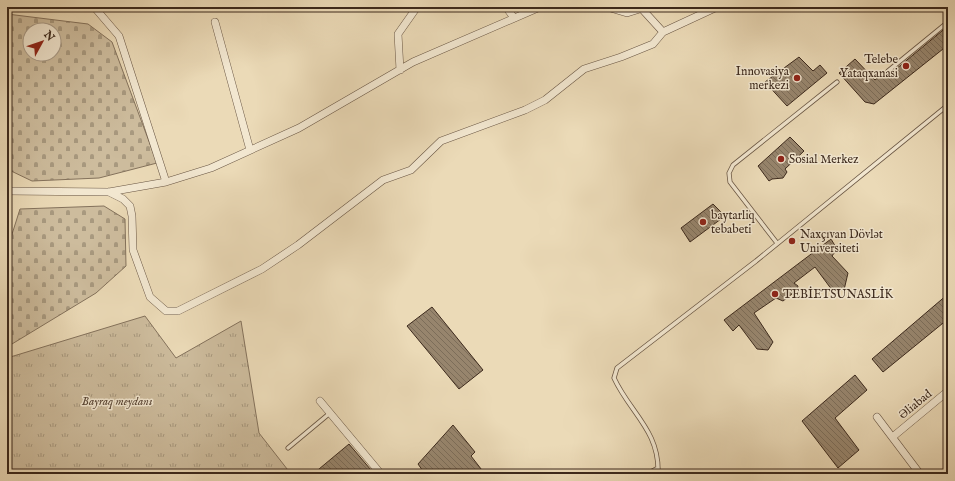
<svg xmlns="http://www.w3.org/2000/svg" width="955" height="481" viewBox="0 0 955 481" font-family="'IM FELL English',serif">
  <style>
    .cemetery { fill: url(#cemetery-stones); stroke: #84725c; fill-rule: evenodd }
    .park { fill: url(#park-tufts); stroke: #84725c }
    .building { fill: url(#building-back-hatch); stroke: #3c291c }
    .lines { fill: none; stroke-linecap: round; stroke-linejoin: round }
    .lane-casing { stroke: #685543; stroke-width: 5 }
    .street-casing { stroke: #685543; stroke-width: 8 }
    .lane { stroke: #f2e7d0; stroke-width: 3.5 }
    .street { stroke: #f2e7d0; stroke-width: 7 }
    .poi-dot { fill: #8f2418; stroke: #f2e7d0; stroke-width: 1.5 }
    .labels { text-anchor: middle; stroke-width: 3; stroke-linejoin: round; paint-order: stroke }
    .poi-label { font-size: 12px; fill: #3c291c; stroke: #f2e7d0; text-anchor: start }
    .park-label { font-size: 12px; font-style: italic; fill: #594636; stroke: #f2e7d0 }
    .street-label { font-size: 12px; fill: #3c291c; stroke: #f2e7d0 }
  </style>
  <defs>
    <pattern id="cemetery-stones" width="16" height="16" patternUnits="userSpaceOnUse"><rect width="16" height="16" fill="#cdbc9d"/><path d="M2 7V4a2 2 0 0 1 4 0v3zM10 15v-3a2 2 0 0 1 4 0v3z" fill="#a8997f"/></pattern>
    <pattern id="park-tufts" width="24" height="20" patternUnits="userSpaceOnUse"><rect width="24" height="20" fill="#cdbc9d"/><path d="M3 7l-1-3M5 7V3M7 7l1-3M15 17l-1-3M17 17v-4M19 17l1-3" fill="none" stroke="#a8997f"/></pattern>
    <pattern id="building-back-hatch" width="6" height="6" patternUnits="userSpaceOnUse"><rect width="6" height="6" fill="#97856d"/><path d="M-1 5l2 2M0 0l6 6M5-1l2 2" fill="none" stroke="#7c6d59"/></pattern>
  </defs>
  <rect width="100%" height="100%" fill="#ebdab7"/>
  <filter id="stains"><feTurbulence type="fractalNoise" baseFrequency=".005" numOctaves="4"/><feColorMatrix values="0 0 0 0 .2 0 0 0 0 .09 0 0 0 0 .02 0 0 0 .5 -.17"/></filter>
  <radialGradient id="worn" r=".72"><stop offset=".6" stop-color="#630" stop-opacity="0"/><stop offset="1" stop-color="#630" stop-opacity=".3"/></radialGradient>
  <path class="cemetery" d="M7,14L88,24L112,42L157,163L99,178L32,181L7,169ZM30,30H54V54H30Z
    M104,206L125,219L126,266L96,293L7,347V250L20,209Z"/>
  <path class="park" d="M145,316L176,358L241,321L259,433L291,474H7V358Z"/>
  <path class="building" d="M948,26V45L874,104L865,102L839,73L855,59L875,80L885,72L890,74Z
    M799,57L813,71L820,65L827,73L787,106L765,82Z
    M790,137L804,151L785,169L787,172L783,178L772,179L769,181L758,166Z
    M713,204L725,216L690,242L681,228Z
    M831,239L837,249L832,256L848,273L844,290H832L815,267L794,283L798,286L797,290L783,301L776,298L754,313L773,342L768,350L757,349L739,325L733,331L724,320Z
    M948,294V319L883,372L872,359Z
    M432,307L483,370L459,389L407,326Z
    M855,375L867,390L835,418L859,450L838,468L802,421Z
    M453,425L475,452L471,456L485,474H425L418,464Z
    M349,444L371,470L366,474H313Z"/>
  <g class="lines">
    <defs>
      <path id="lane" d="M888,71L948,22
        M777,243L730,182L729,173L733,165L837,82
        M288,448L330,413
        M647,474L658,468
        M658,474C660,431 630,413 614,378L617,368L756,261L948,105"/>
      <path id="street" d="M86,7H96
        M506,7L514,18
        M607,7L627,13L646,7
        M95,8L119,36L166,182
        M642,9L663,32
        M215,22L250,150
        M400,70L398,34L417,7
        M7,191L109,192L166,182L211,168L299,128L413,62L540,7
        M109,192L123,199L130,206L132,216L133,250L150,297L166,311H178L262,269L298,245L383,180L411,170L441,141L525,110L545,100L584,69L621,57L653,44L663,32L717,7
        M320,401L381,474
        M877,417L920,474
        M895,435L948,391"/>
    </defs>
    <use href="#lane" class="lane-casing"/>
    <use href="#street" class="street-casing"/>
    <use href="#lane" class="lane"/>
    <use href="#street" class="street"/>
  </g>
  <g class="poi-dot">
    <circle cx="906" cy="66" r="4"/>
    <circle cx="797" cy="78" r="4"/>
    <circle cx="781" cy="159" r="4"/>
    <circle cx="703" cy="222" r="4"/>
    <circle cx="792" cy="241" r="4"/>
    <circle cx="775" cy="294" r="4"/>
  </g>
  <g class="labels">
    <g class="poi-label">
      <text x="898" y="63" text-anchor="end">Telebe<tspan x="898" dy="14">Yataqxanasi</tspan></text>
      <text x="789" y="75" text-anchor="end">Innovasiya<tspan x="789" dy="14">merkezi</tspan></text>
      <text x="789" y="163">Sosial Merkez</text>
      <text x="711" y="219">baytarliq<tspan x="711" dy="14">tebabeti</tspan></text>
      <text x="800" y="238">Naxçıvan Dövlət<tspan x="800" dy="14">Universiteti</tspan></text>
      <text x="783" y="298">TEBİETSUNASLİK</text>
    </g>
    <g class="park-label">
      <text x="117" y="405">Bayraq meydanı</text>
    </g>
    <g class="street-label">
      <text transform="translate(915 404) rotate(-39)" y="4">Əliabad</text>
    </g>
  </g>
  <rect width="955" height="481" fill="none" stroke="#ebdab7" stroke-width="24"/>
  <rect x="8" y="8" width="939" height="465" fill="none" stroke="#3c291c" stroke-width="2"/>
  <rect x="12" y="12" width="931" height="457" fill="none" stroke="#3c291c"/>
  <g transform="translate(42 42) rotate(50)"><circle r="19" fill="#f2e7d0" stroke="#a99b88"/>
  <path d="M0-3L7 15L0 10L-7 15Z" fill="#8f2418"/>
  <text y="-6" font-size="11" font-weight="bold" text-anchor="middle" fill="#3c291c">N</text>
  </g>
  <rect width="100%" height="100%" filter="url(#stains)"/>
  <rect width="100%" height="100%" fill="url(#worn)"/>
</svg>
